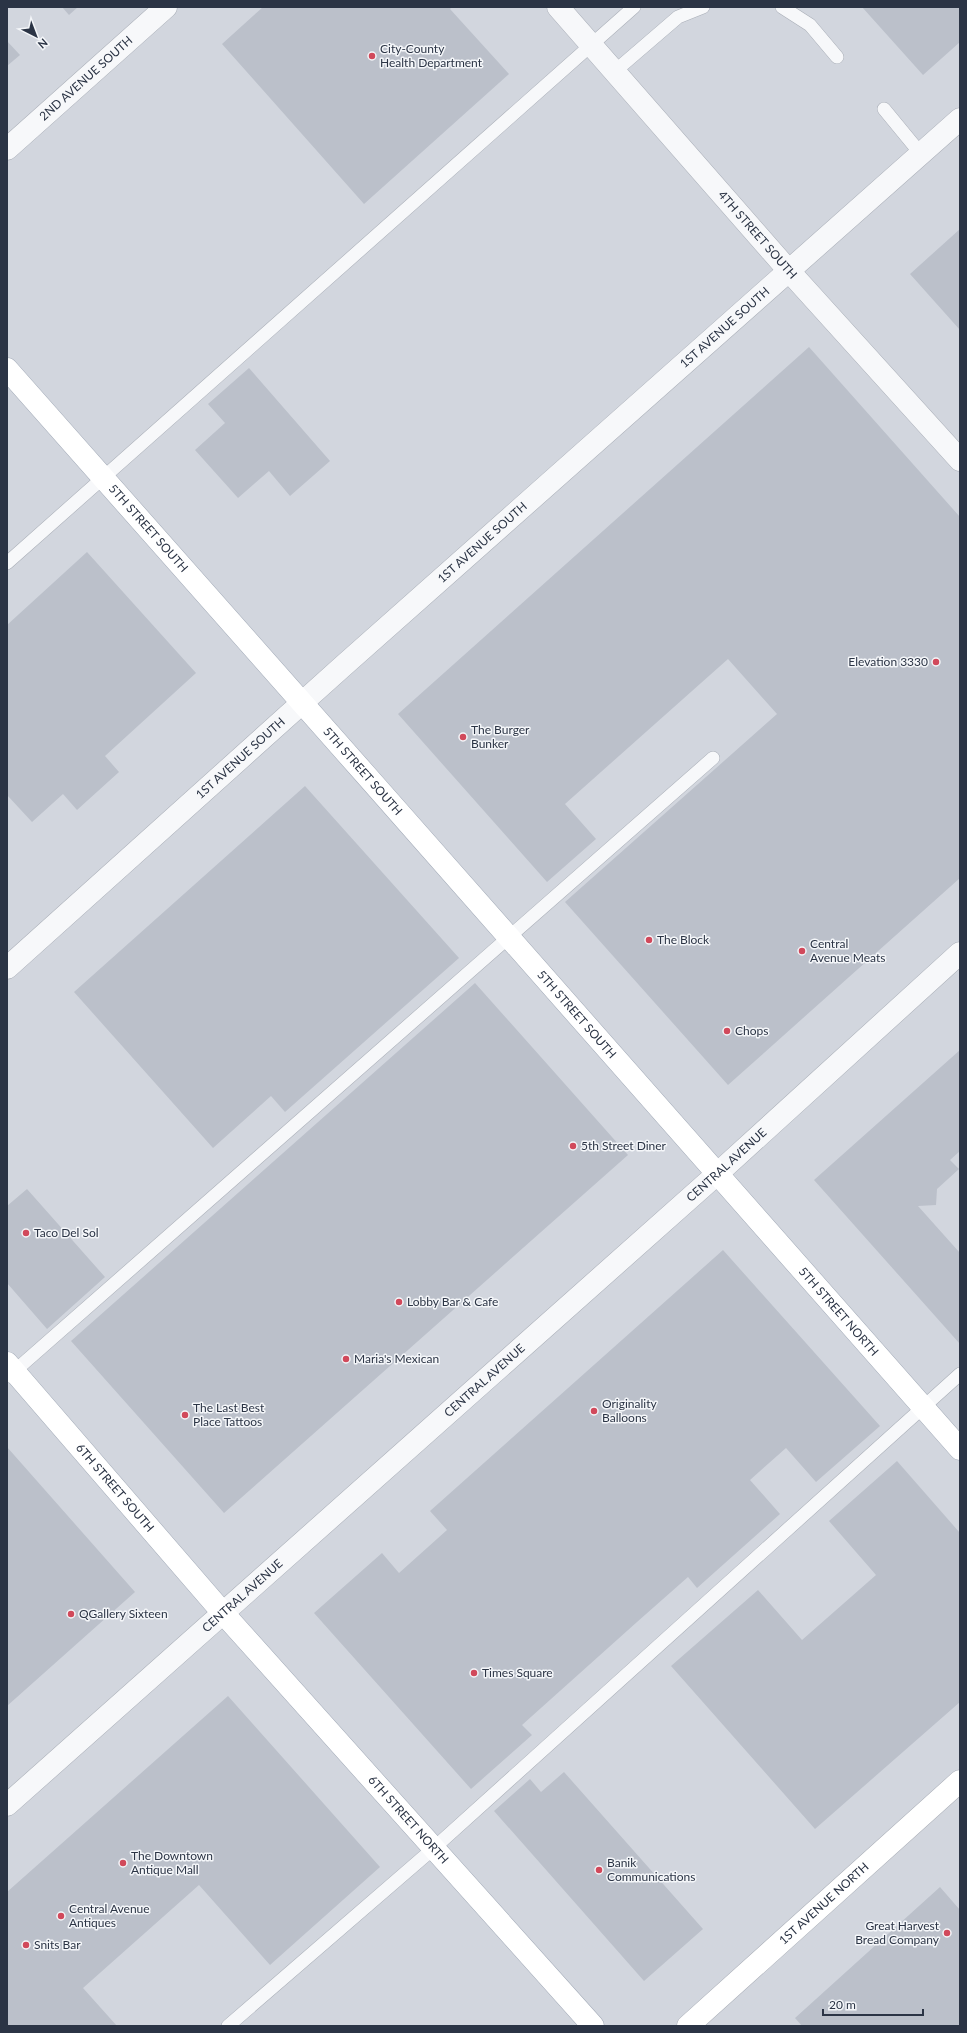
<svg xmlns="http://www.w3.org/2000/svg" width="967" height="2033" viewBox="0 0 967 2033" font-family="Lato,sans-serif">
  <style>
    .built { fill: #d2d6de }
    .building { fill: #bbc0ca }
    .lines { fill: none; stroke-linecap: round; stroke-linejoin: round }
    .service-casing { stroke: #a9aeb7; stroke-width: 14 }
    .minor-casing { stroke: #a9aeb7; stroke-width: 23 }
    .tertiary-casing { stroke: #a9aeb7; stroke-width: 23 }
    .secondary-casing { stroke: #a9aeb7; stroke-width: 23 }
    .primary-casing { stroke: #a3abb8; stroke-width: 23 }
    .service { stroke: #f7f8fa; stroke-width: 13 }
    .minor { stroke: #f7f8fa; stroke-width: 22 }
    .tertiary { stroke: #f7f8fa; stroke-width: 22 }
    .secondary { stroke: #fff; stroke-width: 22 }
    .primary { stroke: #fff; stroke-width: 22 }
    .poi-dot { fill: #d1495b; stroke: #f4f6f9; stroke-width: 1.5 }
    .labels { text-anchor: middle; stroke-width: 3; stroke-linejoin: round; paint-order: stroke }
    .poi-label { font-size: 12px; fill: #2b3445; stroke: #f4f6f9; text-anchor: start }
    .street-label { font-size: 12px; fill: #2b3445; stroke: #f4f6f9 }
  </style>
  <rect width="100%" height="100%" fill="#e4e7ec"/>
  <path class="built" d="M7,7H960V2026H7Z"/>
  <path class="building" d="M62,7H78L69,15Z
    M263,7H452L450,9L509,74L364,204L222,44Z
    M862,7H960V42L923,75Z
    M7,41L20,55L7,66Z
    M960,229V330L910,274Z
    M809,347L960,517V878L728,1085L565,902L777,714L728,659L565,804L596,839L547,882L398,714Z
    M249,368L330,461L290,496L269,471L238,498L195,450L225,423L208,404Z
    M87,552L196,673L105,756L119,772L77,810L63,794L32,822L7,795V625Z
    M305,786L459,958L285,1112L271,1096L213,1148L74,992Z
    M475,983L628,1155L224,1513L71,1341Z
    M960,1050V1151L950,1160L959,1169L937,1189L936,1205L918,1206L960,1253V1344L814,1180Z
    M27,1189L105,1277L47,1329L7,1283V1206Z
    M723,1250L880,1426L816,1482L786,1448L750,1480L780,1514L697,1588L688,1577L637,1622L522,1725L532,1735L471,1789L314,1613L382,1553L399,1573L447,1530L430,1511Z
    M7,1447L135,1592L7,1706Z
    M897,1461L960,1533V1702L815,1829L671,1666L758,1590L802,1640L876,1575L829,1521Z
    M228,1696L380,1867L270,1965L199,1885L83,1988L117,2026H7V1892Z
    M564,1772L703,1929L644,1981L494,1811L530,1779L541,1792Z
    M940,1887L960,1910V2026H802L795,2018Z"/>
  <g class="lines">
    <defs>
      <path id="service" d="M782,7L810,25L837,57
        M614,72L678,17L703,7
        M884,109L921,154
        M7,563L634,7
        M9,1376L713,758
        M228,2026L434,1848L960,1374"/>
      <g id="minor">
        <path id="s1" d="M558,7L789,271L960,460"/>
        <path id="s2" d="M7,968L342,667L960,119"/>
      </g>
      <g id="tertiary">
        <path id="s3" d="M7,149L166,7"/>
        <path id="s4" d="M7,1805L717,1174L960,953"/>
      </g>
      <g id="secondary">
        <path id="s5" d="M688,2026L960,1781"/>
      </g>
      <g id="primary">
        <path id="s6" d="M7,369C326,728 641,1089 960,1449"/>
        <path id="s7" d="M7,1363L223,1613L593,2026"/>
      </g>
    </defs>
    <use href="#service" class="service-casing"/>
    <use href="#minor" class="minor-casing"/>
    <use href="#tertiary" class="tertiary-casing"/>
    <use href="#secondary" class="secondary-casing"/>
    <use href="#primary" class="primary-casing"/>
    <use href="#service" class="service"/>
    <use href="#minor" class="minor"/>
    <use href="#tertiary" class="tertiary"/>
    <use href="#secondary" class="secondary"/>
    <use href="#primary" class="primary"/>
  </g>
  <g class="poi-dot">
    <circle cx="372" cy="56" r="4"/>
    <circle cx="936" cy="662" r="4"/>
    <circle cx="463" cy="737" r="4"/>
    <circle cx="649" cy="940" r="4"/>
    <circle cx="802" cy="951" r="4"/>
    <circle cx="727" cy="1031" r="4"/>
    <circle cx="573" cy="1146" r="4"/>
    <circle cx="26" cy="1233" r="4"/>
    <circle cx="399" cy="1302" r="4"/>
    <circle cx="346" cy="1359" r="4"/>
    <circle cx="594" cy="1411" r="4"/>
    <circle cx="185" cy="1415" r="4"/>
    <circle cx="71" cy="1614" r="4"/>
    <circle cx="474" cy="1673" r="4"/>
    <circle cx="123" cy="1863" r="4"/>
    <circle cx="599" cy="1870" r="4"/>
    <circle cx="61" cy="1916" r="4"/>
    <circle cx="947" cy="1933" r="4"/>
    <circle cx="26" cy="1945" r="4"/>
  </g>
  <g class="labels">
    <g class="poi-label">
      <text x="380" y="53">City-County<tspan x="380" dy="14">Health Department</tspan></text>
      <text x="928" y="666" text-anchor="end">Elevation 3330</text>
      <text x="471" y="734">The Burger<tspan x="471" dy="14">Bunker</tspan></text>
      <text x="657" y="944">The Block</text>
      <text x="810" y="948">Central<tspan x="810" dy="14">Avenue Meats</tspan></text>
      <text x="735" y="1035">Chops</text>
      <text x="581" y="1150">5th Street Diner</text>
      <text x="34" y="1237">Taco Del Sol</text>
      <text x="407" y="1306">Lobby Bar &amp; Cafe</text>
      <text x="354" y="1363">Maria's Mexican</text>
      <text x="602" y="1408">Originality<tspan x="602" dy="14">Balloons</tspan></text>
      <text x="193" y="1412">The Last Best<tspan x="193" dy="14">Place Tattoos</tspan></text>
      <text x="79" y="1618">QGallery Sixteen</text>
      <text x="482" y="1677">Times Square</text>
      <text x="131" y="1860">The Downtown<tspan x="131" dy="14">Antique Mall</tspan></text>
      <text x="607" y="1867">Banik<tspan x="607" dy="14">Communications</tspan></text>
      <text x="69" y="1913">Central Avenue<tspan x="69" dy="14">Antiques</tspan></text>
      <text x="939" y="1930" text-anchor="end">Great Harvest<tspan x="939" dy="14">Bread Company</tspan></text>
      <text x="34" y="1949">Snits Bar</text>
    </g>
    <g class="street-label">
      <text dy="4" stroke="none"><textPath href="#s3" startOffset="106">2ND AVENUE SOUTH</textPath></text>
      <text dy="4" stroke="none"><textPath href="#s1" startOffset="303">4TH STREET SOUTH</textPath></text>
      <text dy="4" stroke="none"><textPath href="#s2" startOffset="962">1ST AVENUE SOUTH</textPath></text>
      <text dy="4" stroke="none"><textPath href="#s6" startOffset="213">5TH STREET SOUTH</textPath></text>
      <text dy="4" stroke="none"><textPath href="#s2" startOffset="638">1ST AVENUE SOUTH</textPath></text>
      <text dy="4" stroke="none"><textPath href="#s2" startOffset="314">1ST AVENUE SOUTH</textPath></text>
      <text dy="4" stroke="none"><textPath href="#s6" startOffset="537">5TH STREET SOUTH</textPath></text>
      <text dy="4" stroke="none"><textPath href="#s6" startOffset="861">5TH STREET SOUTH</textPath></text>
      <text dy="4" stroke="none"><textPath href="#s4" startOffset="963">CENTRAL AVENUE</textPath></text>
      <text dy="4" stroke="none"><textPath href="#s6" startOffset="1257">5TH STREET NORTH</textPath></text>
      <text dy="4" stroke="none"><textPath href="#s4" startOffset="639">CENTRAL AVENUE</textPath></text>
      <text dy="4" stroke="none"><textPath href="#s7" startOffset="165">6TH STREET SOUTH</textPath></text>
      <text dy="4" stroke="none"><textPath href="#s4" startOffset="315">CENTRAL AVENUE</textPath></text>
      <text dy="4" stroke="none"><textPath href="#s7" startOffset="608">6TH STREET NORTH</textPath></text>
      <text dy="4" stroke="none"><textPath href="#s5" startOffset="183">1ST AVENUE NORTH</textPath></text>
    </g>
  </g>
  <rect width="967" height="2033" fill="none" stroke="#2b3445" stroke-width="16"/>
  <g transform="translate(36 36) rotate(138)" stroke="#f4f6f9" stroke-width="3" paint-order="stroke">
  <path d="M0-3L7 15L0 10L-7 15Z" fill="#2b3445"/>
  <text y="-6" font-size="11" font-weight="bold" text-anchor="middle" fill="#2b3445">N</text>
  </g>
  <path d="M823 2009v6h100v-6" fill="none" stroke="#2b3445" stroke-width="2"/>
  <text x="829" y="2009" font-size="12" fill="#2b3445" stroke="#f4f6f9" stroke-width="3" paint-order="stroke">20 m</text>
</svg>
